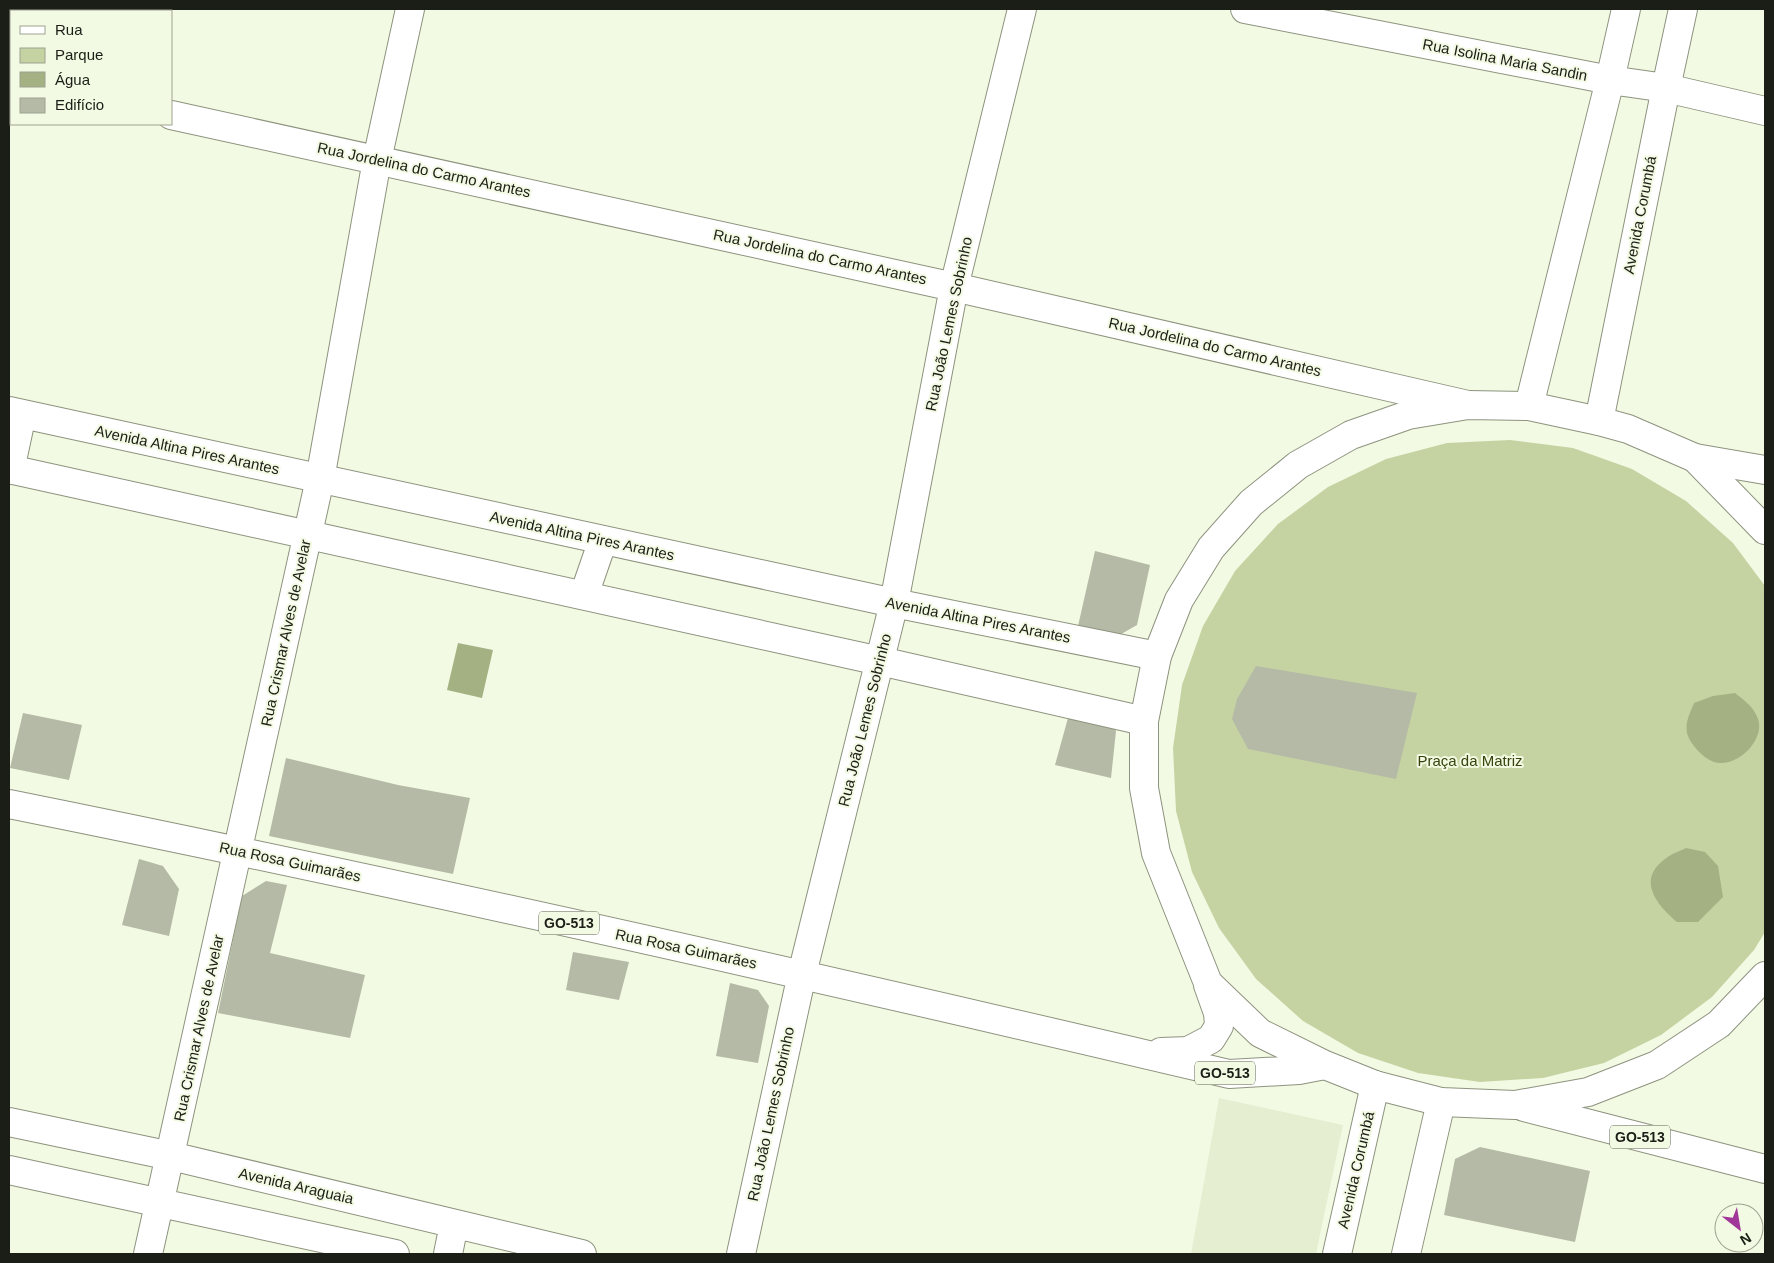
<svg xmlns="http://www.w3.org/2000/svg" width="1774" height="1263" viewBox="0 0 1774 1263" font-family="Arial,sans-serif">
  <style>
    .built { fill: #e5eed1 }
    .green { fill: #c5d3a3 }
    .water { fill: #a4b183 }
    .building { fill: #b4baa5 }
    .lines { fill: none; stroke-linecap: round; stroke-linejoin: round }
    .minor-casing { stroke: #8d937f; stroke-width: 30 }
    .tertiary-casing { stroke: #8d937f; stroke-width: 30 }
    .primary-casing { stroke: #8d937f; stroke-width: 30 }
    .minor { stroke: #fff; stroke-width: 28 }
    .tertiary { stroke: #fff; stroke-width: 28 }
    .primary { stroke: #fff; stroke-width: 28 }
    .labels { text-anchor: middle; stroke-width: 4; stroke-linejoin: round; paint-order: stroke }
    .shield { fill: #f3fae3; stroke: #5c6054; stroke-width: 1 }
    .shield-label { font-size: 14px; font-weight: bold; fill: #1b1e16 }
    .street-label { font-size: 15px; fill: #1b1e16; stroke: #f3fae3 }
    .park-label { font-size: 15px; fill: #37420c; stroke: #f3fae3 }
  </style>
  <rect width="100%" height="100%" fill="#f3fae3"/>
  <path class="built" d="M1219,1098L1343,1125L1316,1254H1191Z"/>
  <path class="green" d="M1510,440L1573,448L1632,469L1686,501L1733,543L1765,586V932L1754,950L1712,997L1661,1035L1604,1063L1543,1078L1480,1082L1418,1073L1358,1053L1303,1021L1256,979L1219,928L1192,872L1176,811L1173,748L1182,685L1203,626L1235,571L1278,524L1328,487L1386,459L1447,443Z"/>
  <path class="water" d="M458,643L493,650L482,698L447,690Z
    M1735,693C1744,700 1754,707 1758,719C1765,739 1740,764 1720,763C1707,763 1690,745 1687,733C1685,722 1690,713 1694,703L1713,696Z
    M1686,848L1705,852L1718,866L1723,897L1698,922H1677C1657,905 1636,880 1665,859C1671,854 1680,851 1686,848Z"/>
  <path class="building" d="M1095,551L1150,565L1137,625L1116,637L1093,636L1078,626Z
    M1256,666L1417,693L1396,779L1248,749L1232,719L1237,699Z
    M1071,707L1107,716L1116,731L1111,778L1055,765Z
    M23,713L82,725L69,780L10,768Z
    M286,758L398,785L470,798L453,874L269,836Z
    M139,859L163,866L179,889L169,936L122,925Z
    M266,881L287,885L270,953L365,975L350,1038L218,1013L242,896Z
    M573,952L629,962L619,1000L566,990Z
    M730,983L758,990L769,1006L758,1063L716,1056Z
    M1480,1147L1590,1171L1575,1242L1444,1215L1455,1159Z"/>
  <g class="lines">
    <defs>
      <path id="minor" d="M1245,9L1610,80L1666,88L1765,111
        M9,79L11,80
        M171,115L954,287L1468,405
        M1529,406L1610,80L1626,9
        M1599,421L1666,88L1683,9
        M1695,458L1765,470
        M9,1122L171,1156L582,1254
        M9,1170L395,1254
        M148,1254L320,479L377,160L410,9
        M448,1254L454,1224
        M741,1254L802,974L894,603L954,287L1022,9
        M1337,1254L1375,1085
        M1406,1254L1441,1102"/>
      <path id="tertiary" d="M9,411L894,603L1157,656
        M9,469L880,661L1144,721
        M10,470L22,414
        M584,595L603,540"/>
      <path id="primary" d="M1765,530L1695,458L1628,429L1599,421L1529,406L1468,405L1408,415L1351,435L1298,465L1251,503L1211,548L1179,600L1157,656L1144,721V788L1156,853L1208,983L1260,1033L1325,1065L1375,1085L1441,1102L1515,1105L1588,1092L1657,1065L1719,1024L1765,976
        M9,804C417,886 823,978 1229,1074L1299,1070L1325,1065
        M1161,1052L1188,1051L1211,1039L1219,1026L1218,1013L1208,985
        M1524,1107L1765,1169"/>
    </defs>
    <use href="#minor" class="minor-casing"/>
    <use href="#tertiary" class="tertiary-casing"/>
    <use href="#primary" class="primary-casing"/>
    <use href="#minor" class="minor"/>
    <use href="#tertiary" class="tertiary"/>
    <use href="#primary" class="primary"/>
  </g>
  <g class="labels">
    <g class="shield">
      <rect x="539" y="911.5" width="60" height="23" rx="4"/>
      <rect x="1195" y="1061.5" width="60" height="23" rx="4"/>
      <rect x="1610" y="1125.5" width="60" height="23" rx="4"/>
    </g>
    <g class="shield-label">
      <text x="569" y="928">GO-513</text>
      <text x="1225" y="1078">GO-513</text>
      <text x="1640" y="1142">GO-513</text>
    </g>
    <g class="street-label">
      <text transform="translate(1505 60) rotate(11)" y="5">Rua Isolina Maria Sandin</text>
      <text transform="translate(424 170) rotate(12)" y="5">Rua Jordelina do Carmo Arantes</text>
      <text transform="translate(1640 215) rotate(-79)" y="5">Avenida Corumbá</text>
      <text transform="translate(820 257) rotate(12)" y="5">Rua Jordelina do Carmo Arantes</text>
      <text transform="translate(949 324) rotate(-78)" y="5">Rua João Lemes Sobrinho</text>
      <text transform="translate(1215 347) rotate(13)" y="5">Rua Jordelina do Carmo Arantes</text>
      <text transform="translate(187 450) rotate(12)" y="5">Avenida Altina Pires Arantes</text>
      <text transform="translate(582 536) rotate(12)" y="5">Avenida Altina Pires Arantes</text>
      <text transform="translate(978 620) rotate(11)" y="5">Avenida Altina Pires Arantes</text>
      <text transform="translate(286 633) rotate(-78)" y="5">Rua Crismar Alves de Avelar</text>
      <text transform="translate(865 720) rotate(-76)" y="5">Rua João Lemes Sobrinho</text>
      <text transform="translate(290 862) rotate(12)" y="5">Rua Rosa Guimarães</text>
      <text transform="translate(686 949) rotate(12)" y="5">Rua Rosa Guimarães</text>
      <text transform="translate(199 1028) rotate(-78)" y="5">Rua Crismar Alves de Avelar</text>
      <text transform="translate(771 1114) rotate(-78)" y="5">Rua João Lemes Sobrinho</text>
      <text transform="translate(1356 1170) rotate(-77)" y="5">Avenida Corumbá</text>
      <text transform="translate(296 1186) rotate(13)" y="5">Avenida Araguaia</text>
    </g>
    <g class="park-label">
      <text x="1470" y="766">Praça da Matriz</text>
    </g>
  </g>
  <rect width="1774" height="1263" fill="none" stroke="#1b1e16" stroke-width="20"/>
  <rect x="10" y="10" width="162" height="115" fill="#f3fae3" stroke="#9da291"/>
  <rect x="20" y="26" width="25" height="8" fill="#ffffff" stroke="#9da291"/>
  <text x="55" y="35" font-size="15" fill="#1b1e16">Rua</text>
  <rect x="20" y="48" width="25" height="15" fill="#c5d3a3" stroke="#9da291"/>
  <text x="55" y="60" font-size="15" fill="#1b1e16">Parque</text>
  <rect x="20" y="72" width="25" height="15" fill="#a4b183" stroke="#9da291"/>
  <text x="55" y="85" font-size="15" fill="#1b1e16">Água</text>
  <rect x="20" y="98" width="25" height="15" fill="#b4baa5" stroke="#9da291"/>
  <text x="55" y="110" font-size="15" fill="#1b1e16">Edifício</text>
  <g transform="translate(1739 1228) rotate(149)"><circle r="24" fill="#f3fae3" stroke="#9da291"/>
  <path d="M0-4L9 19L0 12L-9 19Z" fill="#a03799"/>
  <text y="-8" font-size="14" font-weight="bold" text-anchor="middle" fill="#1b1e16">N</text>
  </g>
</svg>
